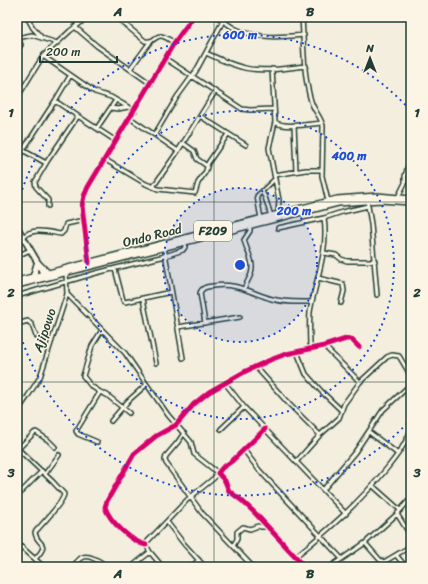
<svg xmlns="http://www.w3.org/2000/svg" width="428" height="584" viewBox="0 0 428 584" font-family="Sriracha,sans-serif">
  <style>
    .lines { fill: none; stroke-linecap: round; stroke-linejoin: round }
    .street-casing { stroke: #1f3d34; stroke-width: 6 }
    .secondary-casing { stroke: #1f3d34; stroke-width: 8 }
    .primary-casing { stroke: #1f3d34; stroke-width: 8 }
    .street { stroke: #fcf5e5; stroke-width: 3 }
    .secondary { stroke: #fcf5e5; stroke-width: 4.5 }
    .primary { stroke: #fcf5e5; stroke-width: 5 }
    .cycleway-casing { stroke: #fcf5e5; stroke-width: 8 }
    .cycleway { stroke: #d6006c; stroke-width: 5 }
    .grid { fill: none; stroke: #1f3d34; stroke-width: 1; stroke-opacity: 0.55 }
    .ring { fill: none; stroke: #1d4ed8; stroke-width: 2; stroke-dasharray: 2 4 }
    .labels { text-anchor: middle; stroke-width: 3; stroke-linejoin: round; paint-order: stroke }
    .shield { fill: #fcf5e5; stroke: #617469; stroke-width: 1 }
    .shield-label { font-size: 12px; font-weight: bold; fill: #1f3d34 }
    .street-label { font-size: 13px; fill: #1f3d34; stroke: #fcf5e5 }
    .centre { fill: #1d4ed8; stroke: #fcf5e5; stroke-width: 2 }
    .ring-label { font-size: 12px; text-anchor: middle; font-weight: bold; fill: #1d4ed8; stroke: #fcf5e5; stroke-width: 3; stroke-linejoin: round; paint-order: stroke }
    .neatline { fill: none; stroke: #1f3d34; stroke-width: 1.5 }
    .grid-label { font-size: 13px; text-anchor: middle; font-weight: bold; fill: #1f3d34 }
  </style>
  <rect width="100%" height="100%" fill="#f3eede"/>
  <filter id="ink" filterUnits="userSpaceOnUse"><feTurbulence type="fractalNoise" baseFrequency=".025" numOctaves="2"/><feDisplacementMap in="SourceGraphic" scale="8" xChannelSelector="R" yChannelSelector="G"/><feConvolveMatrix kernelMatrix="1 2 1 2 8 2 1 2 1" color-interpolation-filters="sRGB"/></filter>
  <g filter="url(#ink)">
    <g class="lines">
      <defs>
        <path id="street" d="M27,17L33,28L42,38
          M73,17L78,25
          M116,17L145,41C159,44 153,27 174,43
          M217,17C224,21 231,27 238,30C259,39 282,37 304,35
          M302,17C304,45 303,75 311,101C314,111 321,117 323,126L322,176L328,201
          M75,27L97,46L151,84
          M17,38L32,35L57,43
          M17,50L21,45L18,38
          M206,53C217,58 229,64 241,67C261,73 285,68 306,66
          M43,56L95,92L111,97L135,111
          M166,59L242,109L250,110L273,109
          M130,69L150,42
          M272,69L275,122L269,148L279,200L278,214
          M17,98L43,56L70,31L88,17
          M55,101L116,141
          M111,108L118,109L128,107
          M200,116L246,145
          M130,118L178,151
          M275,122C283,129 311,124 322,123
          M294,125L296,171
          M97,128L116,100
          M155,134L177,97L196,71L223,21
          M183,143L194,151L197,159L207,166
          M17,147L46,163
          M23,150L55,101L70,76
          M104,159L146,184L158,189L195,193L198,183L206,171L208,163L228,134
          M274,175L306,170H322
          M153,187L178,151L215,92
          M262,192L265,197L271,216
          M398,197L405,183V176L411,156
          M367,200L371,224L377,295
          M48,206V200L36,187L35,182L48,160L78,116
          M261,219L257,196L275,179
          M278,228L324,218L342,212L368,206
          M23,237C33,227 48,232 61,234L64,231L66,224L84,220
          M164,247L183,358
          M324,253L336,255L341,259L347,261H375
          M17,256L30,250
          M89,263L82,206L84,196L88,187L174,43L193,17
          M115,269L123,300L125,302L171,292
          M318,278L343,284L344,291L341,303
          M244,289C246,284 249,279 251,274C255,263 247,251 244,240L250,231V225
          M67,294L125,353L168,415L191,442L194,454L218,473L214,478L187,500L147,542L146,545
          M17,296L96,273L165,256L183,250L185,247V242
          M143,299L156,363
          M205,323L200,293C202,287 207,287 213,286C236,282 251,293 272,299C285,303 299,302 312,302
          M17,324L28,321L32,325L36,336
          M178,327L240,317
          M102,330L92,346L83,376L91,386L100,392L107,395L129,413
          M324,346L360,382
          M310,349C310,337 309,324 310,312C315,281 329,251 324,218
          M297,352L306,374L321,391L342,411
          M255,366L289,404L320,435
          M225,383L244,407L346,514
          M17,412L28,396L40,377L67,294L66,273
          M111,421L128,401L146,385
          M221,429L244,407
          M265,429L232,461L222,468L218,473L225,481L229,491L241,500L254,512L305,567
          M369,432L398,454
          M184,433L178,442L166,456L165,460L166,463L202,513L253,567
          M97,442L78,434L76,431L100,392
          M17,448L53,482L64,494C63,503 42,524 35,532C36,546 52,541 35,559
          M17,450L34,433L36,432L48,440L55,447
          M244,450L259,470L342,559
          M296,462L320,435L339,418L344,404L360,382L387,357L392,355L399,356L411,376
          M45,474L59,455
          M373,486L400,510
          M323,490L355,452L383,410L411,384
          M17,496L42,471
          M397,514L407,530
          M167,522L184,544L205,567
          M17,543L44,567
          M365,543L380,560L384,562L411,546
          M146,545C132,542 109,521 105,507L107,501L134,454L156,436L176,425L194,404L209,392L246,371L270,360L286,354L324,346L346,339H351L359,347
          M233,546L237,539V532L243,527L250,529L258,526L261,527H268
          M150,552L161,565
          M396,555L406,567
          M296,556C330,529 361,501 388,467C397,456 406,443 411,430
          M135,564L150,552L146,545
          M73,567C75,564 79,558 83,557C89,555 100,561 105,565L106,567
          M191,567L199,560
          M330,567L365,543L397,514L411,498"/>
        <path id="secondary" d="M17,227L38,263L44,276"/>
        <path id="primary" d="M38,263L48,273
          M33,277L37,264
          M17,281L337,199L377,196L411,199
          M17,285L338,203L380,200L411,202"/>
      </defs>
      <use href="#street" class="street-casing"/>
      <use href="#secondary" class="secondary-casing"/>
      <use href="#primary" class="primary-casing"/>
      <use href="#street" class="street"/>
      <use href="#secondary" class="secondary"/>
      <use href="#primary" class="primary"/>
      <defs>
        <path id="cycleway" d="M89,263L82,206L84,196L88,187L174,43L193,17
          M265,429L232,461L222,468L218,473L225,481L229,491L241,500L254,512L305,567
          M146,545C132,542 109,521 105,507L107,501L134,454L156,436L176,425L194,404L209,392L246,371L270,360L286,354L324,346L346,339H351L359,347"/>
      </defs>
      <use href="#cycleway" class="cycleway-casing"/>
      <use href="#cycleway" class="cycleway"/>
    </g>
  </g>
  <path class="grid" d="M214,17V567M17,202H411M17,382H411"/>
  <circle cx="240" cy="265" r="77" fill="#1d4ed8" fill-opacity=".12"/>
  <g class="ring">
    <circle cx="240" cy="265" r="77"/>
    <circle cx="240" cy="265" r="154"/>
    <path d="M411 419A230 230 0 0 1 17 323M17 207A230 230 0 0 1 411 111"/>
  </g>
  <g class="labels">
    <rect class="shield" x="194" y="221" width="38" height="20" rx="3"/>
    <g class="shield-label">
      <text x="213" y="235">F209</text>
    </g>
    <g class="street-label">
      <text transform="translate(152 235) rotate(-14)" y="5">Ondo Road</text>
      <text transform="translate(44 330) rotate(-71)" y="5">Ajipowo</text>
    </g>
  </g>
  <circle cx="240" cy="265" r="6" class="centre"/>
  <g class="ring-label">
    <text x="240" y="39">600 m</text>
    <text x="349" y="160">400 m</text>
    <text x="294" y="215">200 m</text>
  </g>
  <rect width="428" height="584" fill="none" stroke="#fcf5e5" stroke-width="44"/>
  <g transform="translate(370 58)" stroke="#fcf5e5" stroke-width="3" paint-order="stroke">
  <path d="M0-3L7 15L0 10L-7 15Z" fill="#1f3d34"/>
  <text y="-6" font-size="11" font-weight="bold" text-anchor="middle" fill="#1f3d34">N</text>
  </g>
  <path d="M40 56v6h77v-6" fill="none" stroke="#1f3d34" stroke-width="2"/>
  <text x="46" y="56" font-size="12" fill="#1f3d34" stroke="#fcf5e5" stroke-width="3" paint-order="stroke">200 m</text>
  <rect x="22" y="22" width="384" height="540" class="neatline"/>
  <g class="grid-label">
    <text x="118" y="16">A</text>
    <text x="310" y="16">B</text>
    <text x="11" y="117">1</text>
    <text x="417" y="117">1</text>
    <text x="11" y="297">2</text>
    <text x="417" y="297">2</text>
    <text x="11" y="477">3</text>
    <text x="417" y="477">3</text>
    <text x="118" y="578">A</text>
    <text x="310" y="578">B</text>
  </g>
</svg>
